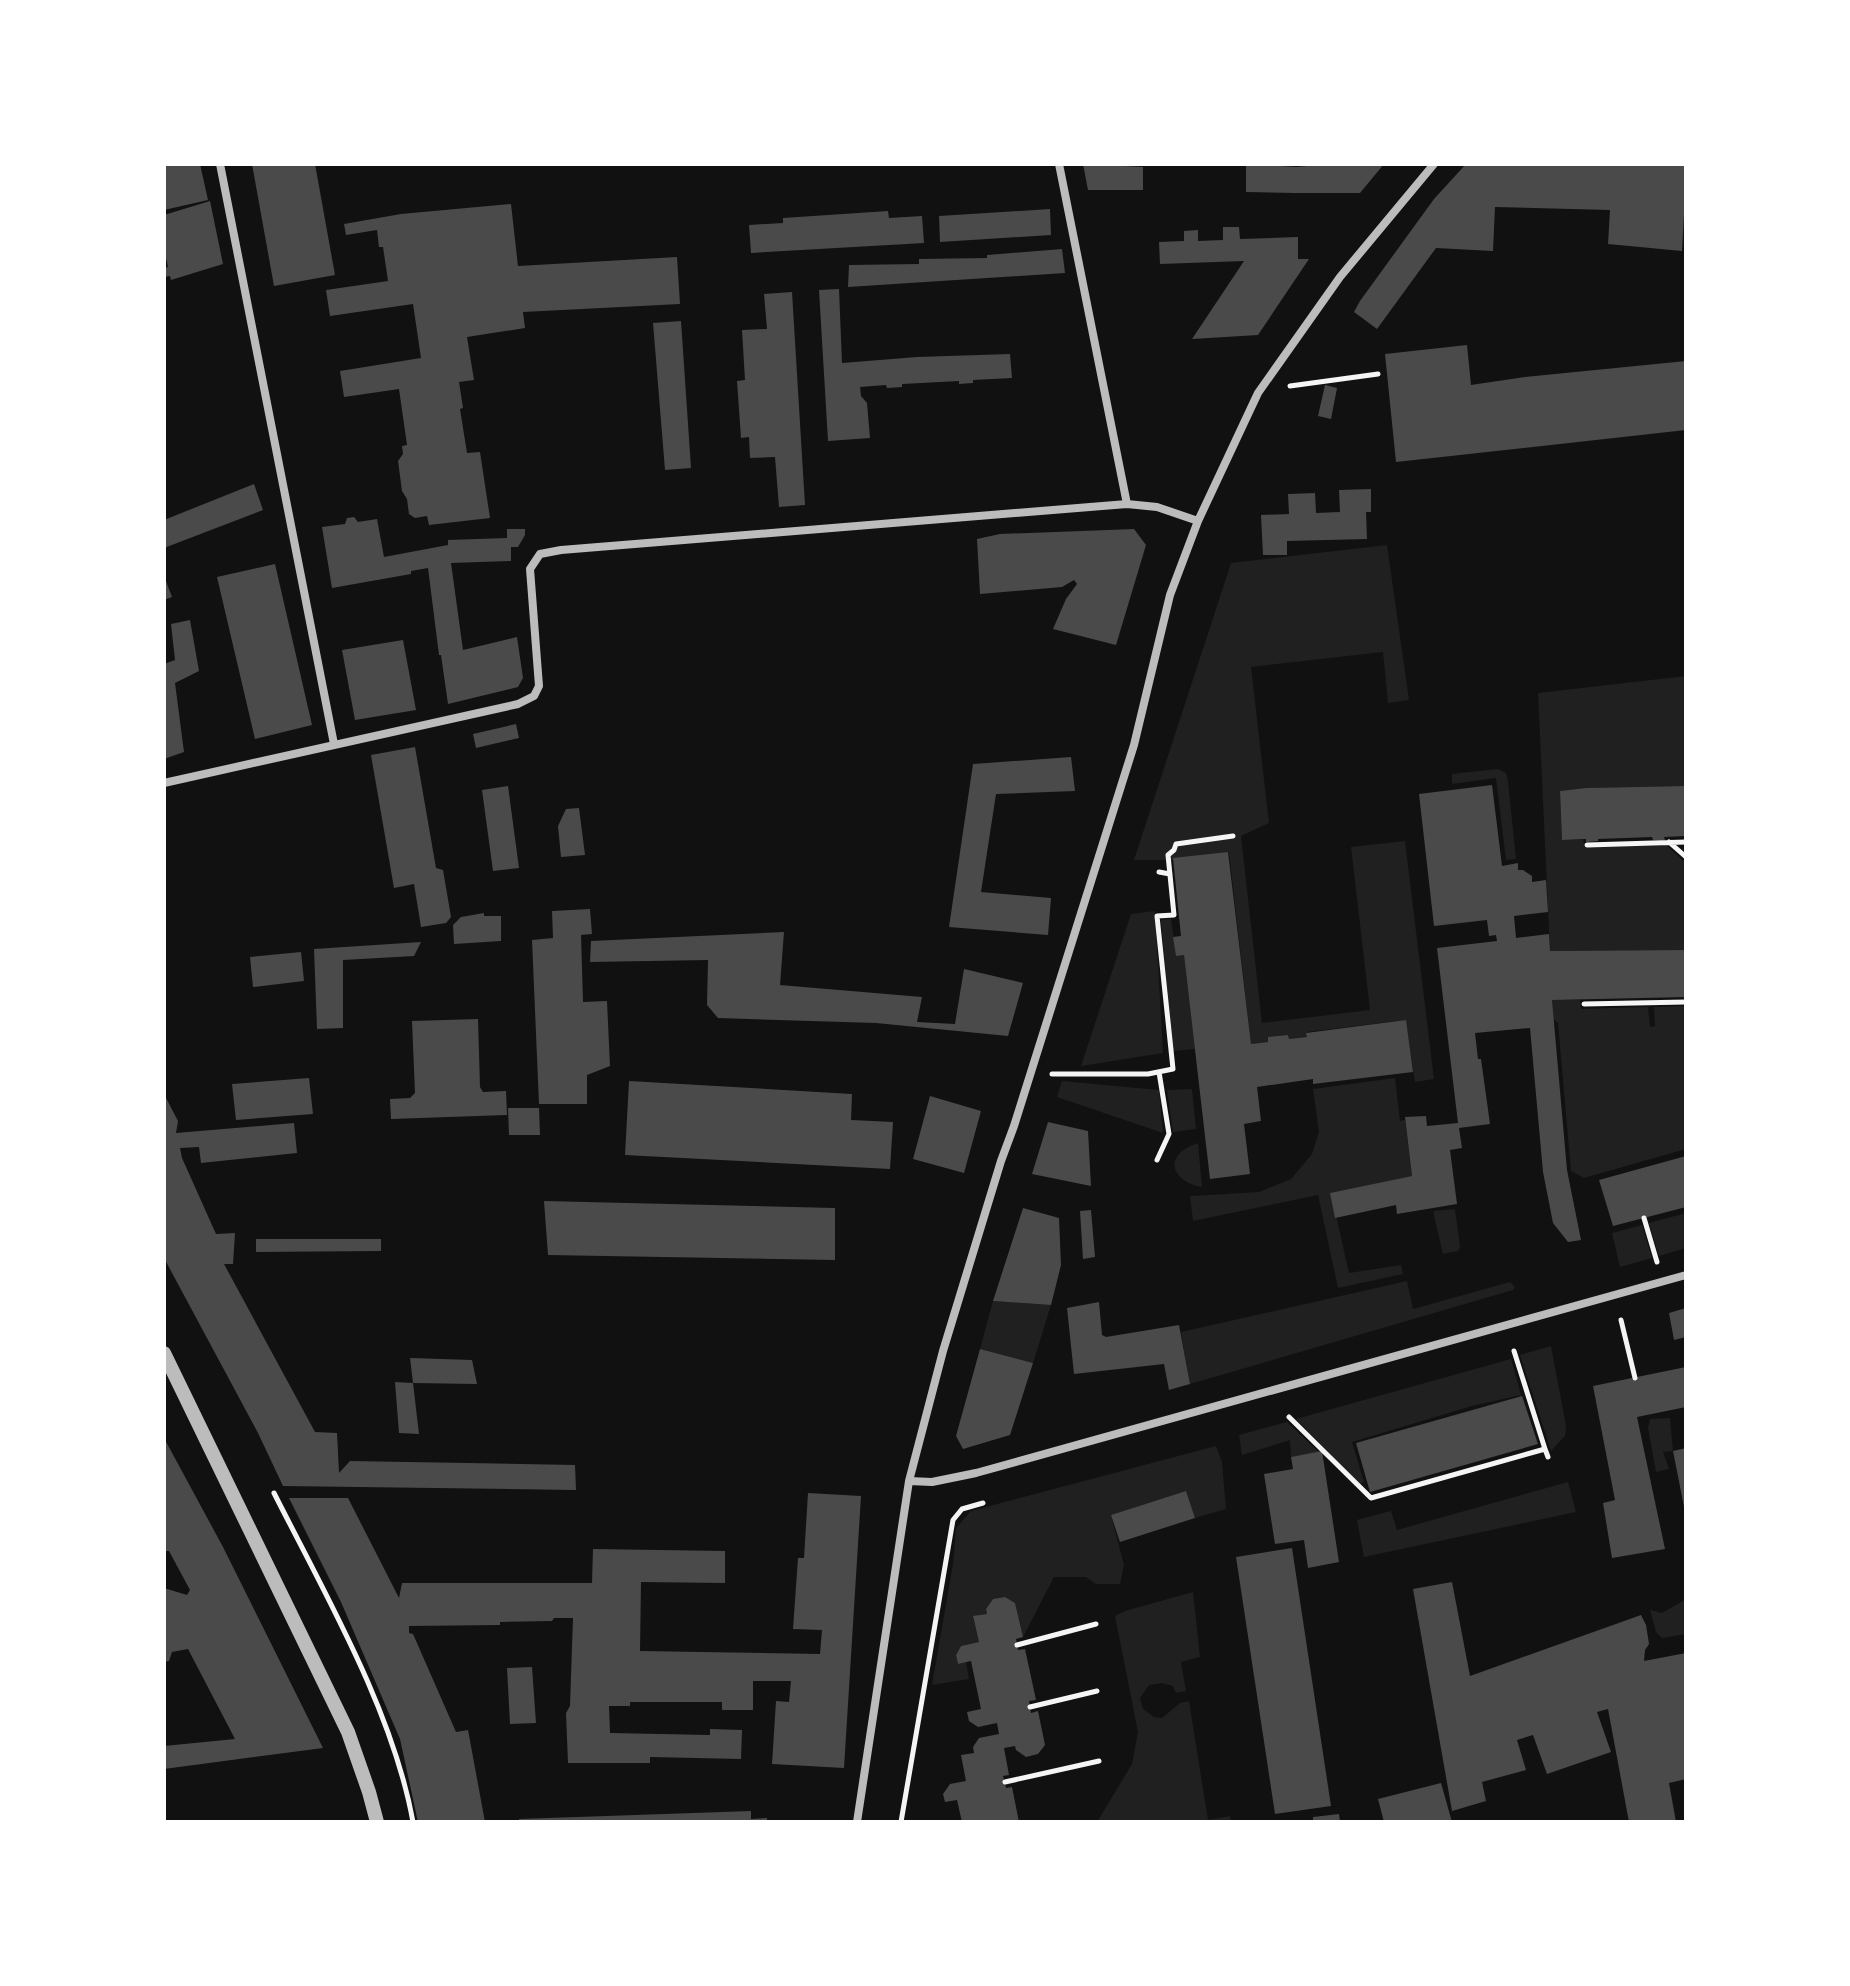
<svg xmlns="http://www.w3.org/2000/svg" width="1850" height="1986" viewBox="0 0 1850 1986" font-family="'Public Sans',sans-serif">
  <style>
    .green { fill: #202020 }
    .building { fill: #4a4a4a }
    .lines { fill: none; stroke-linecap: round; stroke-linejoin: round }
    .path { stroke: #f5f5f5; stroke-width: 5 }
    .minor { stroke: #bcbcbc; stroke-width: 8 }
    .tertiary { stroke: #bcbcbc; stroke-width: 14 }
  </style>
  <rect width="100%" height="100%" fill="#111"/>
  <path class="green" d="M1387,545L1409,700L1388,703L1383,652L1251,667L1269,823L1241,836L1262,1023L1370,1010L1351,847L1405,841L1434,1079L1415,1082L1405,1020L1307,1032V1037L1289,1039L1288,1035L1268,1037V1042L1251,1044L1229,852L1173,860H1134L1231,563Z
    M1686,676V786L1586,788L1560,791L1562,840H1583L1585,847L1666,845L1686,863V950L1550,951L1538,693Z
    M1498,769L1506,773L1508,781L1516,859L1506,860L1496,778L1452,784V774Z
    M1155,911L1163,1053L1081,1066L1131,914Z
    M1171,919L1176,955H1184L1195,1049L1173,1051L1161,920Z
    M1552,1000H1580L1581,1009L1648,1007L1650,1027L1655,1026L1654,1007L1686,1006V1149L1584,1178L1571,1171L1558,1023L1553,1019Z
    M1395,1078L1400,1121L1405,1120L1412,1176L1331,1193L1349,1273L1401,1265L1403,1274L1338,1288L1318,1195L1193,1221L1190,1196L1259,1192L1291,1179L1312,1154L1319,1132L1313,1089Z
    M1062,1081L1159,1090L1163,1133L1057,1097Z
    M1192,1089L1196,1129L1173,1132L1167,1090Z
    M1198,1143L1202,1187C1172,1182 1161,1155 1198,1143Z
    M1455,1209L1460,1247L1458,1251L1443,1254L1433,1211Z
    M1686,1213V1248L1659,1256L1649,1223Z
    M1642,1225L1652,1258L1620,1267L1612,1233Z
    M1407,1281L1413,1309L1510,1282L1515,1287L1513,1290L1190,1384L1181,1332Z
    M993,1301L1051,1305L1033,1363L980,1349Z
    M1551,1346L1566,1426L1565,1436L1551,1451L1520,1355Z
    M1511,1359L1521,1395L1472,1406L1352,1442L1364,1482L1360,1484L1296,1419Z
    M1670,1418L1673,1451L1663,1452L1669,1469L1656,1472L1648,1428L1650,1419Z
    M1287,1422L1319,1452L1291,1457L1290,1440L1242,1455L1239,1435Z
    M1216,1446L1222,1462L1226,1509L1195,1518L1186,1491L1111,1515L1124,1565L1120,1584H1096L1086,1577H1054L1023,1637L1015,1604L1005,1597L993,1599L986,1609L987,1614L973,1617L979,1642L961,1646L956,1655L958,1664L966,1662L969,1679L932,1685L953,1564L956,1528L971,1511Z
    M1568,1482L1576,1512L1364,1557L1357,1520L1391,1511L1397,1530Z
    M1193,1592L1200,1657L1181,1662L1186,1691L1176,1693L1173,1686L1162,1683L1149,1685L1140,1698L1143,1709L1154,1717L1162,1718L1180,1703L1189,1701L1208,1820L1230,1816L1231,1822H1097L1132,1764L1138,1732L1115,1616L1125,1611Z
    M1686,1599V1634L1662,1638L1656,1632L1650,1610L1662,1613Z"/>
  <path class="building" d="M164,164H200L208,200L164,210Z
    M252,164H315L335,275L274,286Z
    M1083,164L1143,167V190H1088Z
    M1246,164L1297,167L1328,164H1384L1360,193H1295L1246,192Z
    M1466,164H1686V214H1684L1682,251L1608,244L1610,210L1495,207L1493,251L1436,248L1377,329L1354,312L1360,301L1434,199Z
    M210,201L223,264L171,280L170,276L164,277V268L168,267L164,249V215Z
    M511,204L518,266L677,257L680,304L523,312L525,328L467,337L474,380L459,382L463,408L460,409L467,453L480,452L490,518L429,525L427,516L415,518L409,514L407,499L402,491L398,461L403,454L402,446L407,445L399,389L344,397L340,371L421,358L413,304L330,316L326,290L388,281L383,247H379L377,230L346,235L344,224L401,214Z
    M1050,209L1051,235L940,242L939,216Z
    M888,211L889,218L922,216L924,243L751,253L749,225L783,223V218Z
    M1223,227H1239L1240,239L1298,237V259H1309L1258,335L1192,339L1244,261L1160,264L1159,242L1184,241V231L1198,230V241L1223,240Z
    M1062,249L1065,273L848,287L849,265L919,264V259L987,258V255Z
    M839,289L842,363L917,357L1010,354L1012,378L973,380V383L959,384V381L902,384V387L887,388L886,385L860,387L861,396L867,403L870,438L828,441L819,290Z
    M792,292L805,505L779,507L775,457L750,458L749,437L741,438L737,381L745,380L742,330L767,329L764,294Z
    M681,321L691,468L665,470L653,323Z
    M1467,345L1471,385L1525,377L1686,361V430L1396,462L1385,354Z
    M1325,385L1337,388L1331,419L1318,416Z
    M254,484L263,510L164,548V520Z
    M1371,489V512H1366L1367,539L1287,541V555H1263L1261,515L1289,514L1288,494L1315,493L1316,513L1340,512L1339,490Z
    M354,517L358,522L377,519L384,557L448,545V540L507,538V529H525V535L518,547H511V561L451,563L463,650L517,637L523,678L518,687L448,704L441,655H439L428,568L411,571V574L332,588L322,527L345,524L347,518Z
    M1134,529L1146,545L1116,645L1053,629L1066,599L1077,584L1074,580L1062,587L980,594L977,539L1000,534Z
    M275,564L312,725L255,739L217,577Z
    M164,576L172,597L164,600Z
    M190,620L199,671L175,683L184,752L164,759V664L175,660L171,624Z
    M403,640L416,710L355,720L342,650Z
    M516,724L519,738L476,748L473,734Z
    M415,747L436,868L443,870L451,917L446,923L421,927L414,884L394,888L371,755Z
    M1071,757L1075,791L996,794L981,892L1051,898L1048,935L949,927L973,764Z
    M1492,785L1502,866L1518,863V870H1523L1532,876V882L1546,880L1548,912L1514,916L1516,938L1549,934L1550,951L1686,950V997L1552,1000L1567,1170L1581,1240L1568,1242L1553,1223L1543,1172L1530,1028L1475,1033L1478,1059H1481L1490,1124L1459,1128L1462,1148L1450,1150L1457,1204L1397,1214L1396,1205L1335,1218L1330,1193L1412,1176L1405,1117L1426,1116L1427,1126L1458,1123L1437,948L1497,941L1496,935L1489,936L1487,920L1434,926L1419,794Z
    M508,786L519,868L493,871L482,790Z
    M1686,786V836L1664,837L1665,840H1653L1652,837L1598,839V841L1586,842V839L1562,840L1560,791L1586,788Z
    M579,808L585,855L561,857L558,826L566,809Z
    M1228,852L1251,1044L1268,1042V1037L1288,1035L1289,1039L1307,1037L1306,1033L1406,1020L1413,1072L1313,1084V1079L1257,1087L1261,1121L1244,1124L1250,1174L1210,1179L1184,955L1176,956L1173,937L1181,936L1173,858Z
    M590,909L592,934L581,935L583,1002L607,1001L610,1066L587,1075V1104H539L532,940L553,938L552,911Z
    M484,913V916H501V941L454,944L453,925L461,917Z
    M784,932L780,985L922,997L917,1022L955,1024L964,969L1023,983L1008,1036L876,1023L718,1018L707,1005L708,960L590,962L591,941Z
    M421,942L414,956L343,960V1028L317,1029L314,949Z
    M301,952L304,981L253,987L250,957Z
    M478,1019L480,1087L483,1092L506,1091L507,1115L391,1119L390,1099L410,1098L415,1093L412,1021Z
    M309,1078L313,1114L236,1120L232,1084Z
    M629,1081L852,1094L851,1120L893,1122L890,1169L625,1155Z
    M164,1094L178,1121L176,1133L294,1123L297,1153L201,1163L199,1147L180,1148L182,1158L216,1234L235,1233L233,1264H224L315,1432L337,1433L339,1473L350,1461L575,1465L576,1490L283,1486L258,1433L164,1258Z
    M930,1096L981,1111L964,1173L913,1159Z
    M508,1108H539L540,1135H509Z
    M1048,1122L1088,1131L1091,1186L1032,1174Z
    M1686,1156V1207L1613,1226L1599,1180Z
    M544,1201L835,1208V1260L548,1255Z
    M1023,1208L1059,1218L1061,1265L1051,1305L993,1301Z
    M1091,1210L1095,1257L1083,1259L1080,1211Z
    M256,1239H381V1251L256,1252Z
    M1099,1302L1102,1335L1106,1337L1179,1325L1190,1384L1169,1390L1164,1364L1074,1374L1067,1308Z
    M1686,1308V1337L1674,1340L1669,1313Z
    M980,1349L1033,1363L1010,1435L963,1449L956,1436Z
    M410,1358L472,1360L477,1384L413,1383Z
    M1686,1367V1407L1637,1417L1665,1549L1612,1558L1603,1503L1615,1500L1593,1386Z
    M395,1382L413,1383L419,1434L399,1433Z
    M1522,1396L1538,1444L1370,1492L1356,1443Z
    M164,1438L223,1547L323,1748L164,1769V1746L235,1739L188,1649L172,1652L169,1661L164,1662V1588L187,1595L190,1590L169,1551H164Z
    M1686,1448V1512H1685L1673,1451Z
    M1322,1451L1339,1562L1308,1568L1304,1540L1275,1544L1264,1474L1293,1469L1291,1457Z
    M1186,1491L1195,1518L1120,1542L1111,1515Z
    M808,1493L861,1496L844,1768L772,1764L776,1701L789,1702L791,1681H753V1710H722V1702H630V1706H609L610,1733L710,1735V1729L742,1730L741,1759L650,1757V1763H568L566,1713L570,1706L573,1618H554L552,1621L500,1622V1625L409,1626V1633L413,1634L456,1732L468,1730L485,1822H418L400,1739L341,1602L289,1498H348L399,1598L402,1583H592L593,1549L725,1551V1583L641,1582L640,1651L820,1654L822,1630L793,1629L798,1558H804Z
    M1292,1548L1331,1806L1275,1814L1236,1557Z
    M1452,1582L1470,1676L1641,1615L1646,1625L1649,1644L1645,1650L1644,1661L1686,1653V1779L1669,1783L1676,1822H1629L1608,1709L1597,1712L1611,1752L1547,1774L1533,1735L1517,1740L1526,1770L1482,1782L1486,1801L1452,1811L1413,1589Z
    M1005,1597L1015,1603L1023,1637L1016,1639L1018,1650L1025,1649L1036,1700L1029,1701L1031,1713L1038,1711L1045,1745L1038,1754L1026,1757L1016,1750L1015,1746L1004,1748L1009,1775L1003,1776L1006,1788L1012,1787L1019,1822H962L957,1800L945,1802L943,1794L950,1784L966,1781L961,1755L974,1753L973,1747L979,1738L999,1734L997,1723L978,1727L969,1721L967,1712L981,1709L971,1661L958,1664L956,1655L961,1646L979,1642L973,1616L987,1614L986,1609L993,1599Z
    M532,1667L536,1723L510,1724L507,1668Z
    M1441,1783L1452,1822H1384L1378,1799Z
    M751,1811V1819L767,1818V1822H519V1819Z
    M1339,1814L1340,1822H1313V1817Z"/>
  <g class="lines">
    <path class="path" d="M1290,386L1378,374
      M1669,842L1686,857
      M1587,845L1686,842
      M1159,872L1170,874
      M1584,1004L1686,1002
      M1052,1074H1148L1173,1069L1157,916L1174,915L1168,855L1174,850L1176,844L1233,836
      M1157,1160L1169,1134L1159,1072
      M1644,1218L1657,1262
      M1621,1320L1635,1378
      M1289,1417L1371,1498L1545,1449L1514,1351
      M1545,1449L1548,1457
      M274,1493C325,1594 393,1711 413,1822
      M1017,1645L1096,1624
      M1030,1707L1097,1691
      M1005,1782L1099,1761
      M901,1822L953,1520L962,1509L983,1503"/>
    <path class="minor" d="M220,164L334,744
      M1059,164L1127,504
      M164,783L518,704L534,696L539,686L530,569L540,554L561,550L1127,504L1157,507L1198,521
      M909,1481L932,1482L976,1473L1686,1275
      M857,1822L909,1481L943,1351L1001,1161L1014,1126L1134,745L1170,595L1198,521L1258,393L1340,277L1434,164"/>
    <path class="tertiary" d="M164,1353L348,1732L369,1792L377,1822"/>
  </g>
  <rect width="1850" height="1986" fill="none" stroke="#ffffff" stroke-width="332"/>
</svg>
